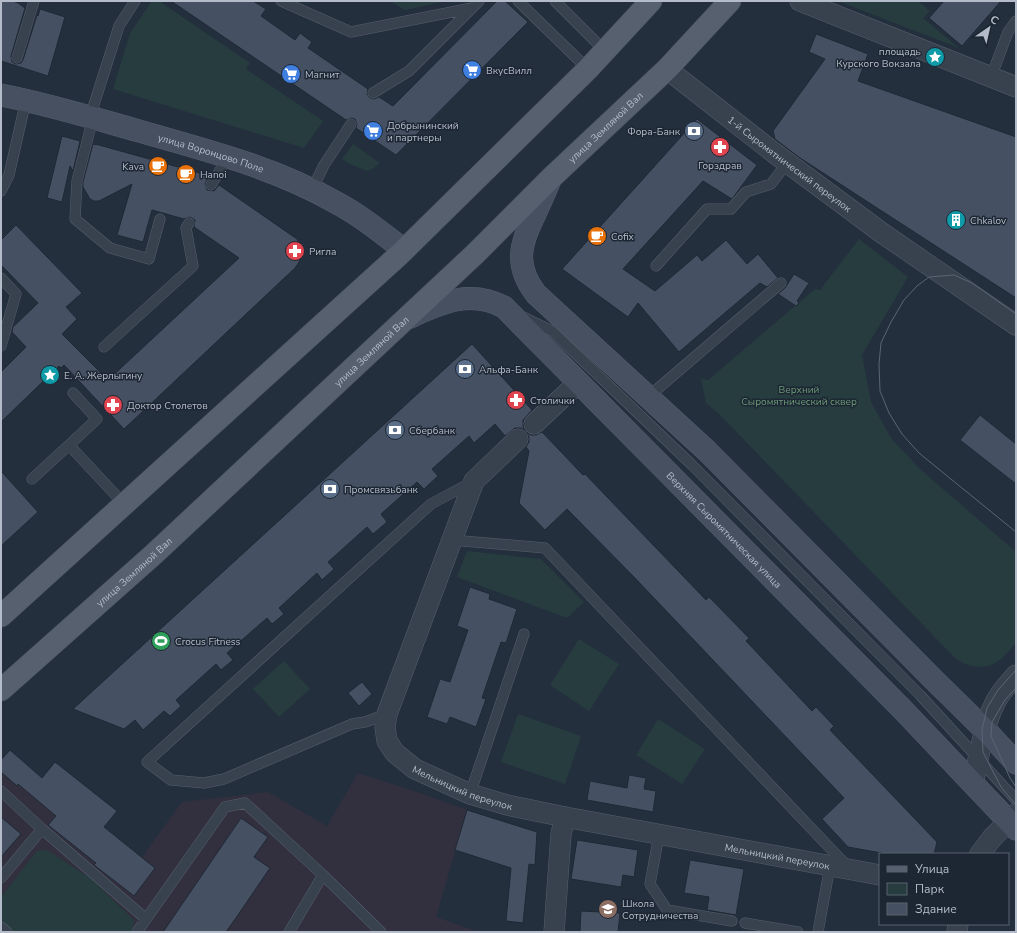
<svg xmlns="http://www.w3.org/2000/svg" width="1017" height="933" viewBox="0 0 1017 933" font-family="'Nunito Sans',sans-serif">
  <style>
    .medical { fill: #32303f }
    .green { fill: #263c3f }
    .building { fill: #455162; stroke: #1f2835 }
    .lines { fill: none; stroke-linecap: round; stroke-linejoin: round }
    .lane-casing { stroke: #565f6c; stroke-width: 11 }
    .street-casing { stroke: #565f6c; stroke-width: 21 }
    .secondary-casing { stroke: #565f6c; stroke-width: 23 }
    .primary-casing { stroke: #414a57; stroke-width: 23 }
    .lane { stroke: #38414e; stroke-width: 10 }
    .street { stroke: #38414e; stroke-width: 20 }
    .secondary { stroke: #465061; stroke-width: 22 }
    .primary { stroke: #56606e; stroke-width: 22 }
    .tram { stroke: #5a6575; stroke-width: 1 }
    .labels { text-anchor: middle; stroke-width: 3; stroke-linejoin: round; paint-order: stroke }
    .poi-label { font-size: 10px; fill: #b4bcc9; stroke: #1d2633; text-anchor: start }
    .street-label { font-size: 10px; fill: #b4bcc9; stroke: #1d2633 }
    .park-label { font-size: 10px; fill: #6b9a76; stroke: #1d2633 }
  </style>
  <rect width="100%" height="100%" fill="#242f3e"/>
  <path class="medical" d="M10,750L69,800L142,857L182,802L268,792L327,826L358,773L423,794L467,810L436,917L479,932H1V760Z"/>
  <path class="green" d="M152,1H159L250,63L246,69L323,121L304,148L113,89L130,33Z
    M390,1H446L405,10Z
    M838,1H918L930,11L923,18L959,48Z
    M353,144L380,163L374,168L367,171L350,164L342,159Z
    M859,239L908,277L862,355L871,402L891,438L919,468L1016,552V643C1011,648 1006,655 1001,659C987,671 967,668 954,657L719,414L706,403L701,378L708,380L815,289L820,290Z
    M467,551L541,559L584,602L567,618L457,577Z
    M579,639L619,664L589,711L550,685Z
    M284,661L310,689L279,717L253,689Z
    M518,714L581,736L565,784L501,762Z
    M658,719L705,749L682,784L636,755Z
    M47,850L90,878L134,920L132,932H1V897L37,851Z"/>
  <path class="building" d="M1,1H13L18,3L25,8L11,56L12,62L16,64L21,63L23,60L37,15L38,16L40,9L65,17L48,76L1,61Z
    M171,1H253L266,9L261,16L295,40L300,33L312,42L308,48L368,89L367,94L370,98L374,99L379,97L393,106L497,1H505L528,22L396,155L356,128L357,124L355,119L351,118L346,120Z
    M944,1H1001L962,46L929,18Z
    M816,34L868,54L858,81L1016,137V298L800,158L775,139L773,131L825,59L809,52Z
    M697,119L757,165L732,199L703,181L623,269L655,291L697,255L702,261L726,240L747,264L758,254L778,278L767,287L760,283L679,352L638,303L628,317L562,269Z
    M62,136L80,141L73,171L70,166L62,202L47,198Z
    M93,144L99,145L203,174L208,178L205,184L207,190L214,191L219,185L297,239L300,245L301,254L299,262L295,268L124,429L64,365L61,368L59,366L1,422V372L26,347L12,332L13,327L38,303L1,265V240L16,225L82,293L66,307L77,319L62,334L108,380L239,258L194,227L195,220L190,217L184,219L152,210L143,242L117,235L132,184L99,201H94L90,199L83,187V182Z
    M794,274L809,283L797,301L799,303L796,306L778,294L785,288Z
    M472,344L532,410L523,420V426L524,430L521,428H515L505,436L495,424L474,443L469,436L432,469L438,476L424,489L417,482L381,514L387,522L373,534L367,527L328,562L334,569L322,580L317,573L279,608L284,614L272,624L267,618L227,653L233,660L221,670L216,664L176,700L181,706L170,716L164,711L143,730L135,720L124,729L73,709Z
    M980,415L1016,444V484L960,440Z
    M542,432L583,475L585,474L706,600L709,597L749,638L746,641L812,711L816,707L834,726L830,730L937,842L934,854H887L848,847L822,819L844,798L634,577L567,509L545,530L519,503L529,451L526,447L529,442V437L527,433L531,435H536Z
    M1,471L38,512L1,546Z
    M470,587L490,594L489,599L517,609L506,643L501,642L482,698L486,699L476,727L450,717L447,724L427,717L440,679L450,682L468,630L457,626Z
    M362,682L372,694L359,706L348,693Z
    M10,750L42,778L55,762L117,811L104,827L155,868L134,896L94,865L96,863L48,825L56,816L18,784L17,786L1,772V760Z
    M629,775L646,778L644,789L656,791L653,812L587,800L590,781L627,788Z
    M467,810L537,832L535,865L529,864L523,923L506,921L511,868L455,850Z
    M1,817L21,834L1,857Z
    M241,818L268,837L254,857L270,868L238,915L226,932H163Z
    M577,840L638,850L634,877L623,875L621,887L571,879Z
    M690,860L744,869L736,915L707,910L709,897L684,893Z
    M581,911L620,913L618,932H580Z"/>
  <g class="lines">
    <defs>
      <path id="lane" d="M281,1L351,32L472,8
        M518,1L588,69
        M555,1L605,51
        M17,58L34,1
        M991,77L1008,32L1016,21
        M373,93L409,71L479,1
        M90,117L119,26L135,1
        M93,118L77,181L75,219L110,248L149,259L160,219
        M211,185L228,157
        M312,190L324,165L351,124
        M1,191L9,175L26,100
        M656,266L707,209H731L746,192L771,184L787,163
        M1,278L16,294L1,346
        M523,317L552,331L692,465L920,695L1016,800
        M104,347L193,266L186,228L189,223
        M73,393L97,419L69,445L124,504
        M648,397L781,283
        M32,479L69,445
        M451,540L545,548L848,867
        M387,714L365,722L352,724L224,779L204,783L171,780L147,762L431,504L472,482
        M1,791L42,829L1,878
        M470,794L524,634
        M42,829L146,919
        M659,835L650,884L667,910L732,921
        M745,923L798,932
        M1,927L7,932
        M137,932L225,807L245,803L323,875L381,932
        M289,932L323,875
        M818,932L830,866"/>
      <g id="street">
        <path d="M800,1L1016,87"/>
        <path id="s1" d="M667,69L773,152L882,233L1016,325"/>
        <path d="M534,424L579,382"/>
        <path id="s2" d="M518,439L474,481L387,714L385,727L387,741L395,753L415,769L470,794L507,805L565,817L880,875"/>
        <path d="M973,783C979,757 983,728 994,705C999,693 1008,684 1016,675"/>
        <path d="M980,854L992,838L1016,814"/>
        <path d="M554,932L561,834L565,817"/>
        <path d="M957,932L958,924"/>
      </g>
      <g id="secondary">
        <path id="s3" d="M1,95C48,104 93,118 139,131C205,150 274,167 335,202C360,215 382,233 404,250"/>
        <path d="M550,180C545,192 540,203 535,214C520,244 514,265 536,294L707,451L935,681L991,736L1016,763"/>
        <path id="s4" d="M408,318C441,303 469,289 504,307L903,710L1016,829"/>
      </g>
      <g id="primary">
        <path d="M1,616L399,255L588,69L651,1"/>
        <path id="s5" d="M1,690L154,554L475,254L551,178L667,69L730,1"/>
      </g>
    </defs>
    <use href="#lane" class="lane-casing"/>
    <use href="#street" class="street-casing"/>
    <use href="#secondary" class="secondary-casing"/>
    <use href="#primary" class="primary-casing"/>
    <use href="#lane" class="lane"/>
    <use href="#street" class="street"/>
    <use href="#secondary" class="secondary"/>
    <use href="#primary" class="primary"/>
    <path class="tram" d="M1016,314L972,283L954,275L929,277L917,286L904,300L891,322L881,343L879,364L880,391L889,413L902,434L919,453L1016,532
      M1016,670L998,690L987,708L982,730L983,752L1001,787L1016,805
      M1016,688L1005,700L992,722L991,736L1010,778L1016,787"/>
  </g>
  <defs>
    <symbol id="sight-disc" viewBox="-11 -11 22 22"><circle r="9.5" fill="#0f9aa8" stroke="#1d2633"/><path d="M0-6L1.8-2.2L6-1.7L2.9 1.2L3.7 5.4L0 3.3L-3.7 5.4L-2.9 1.2L-6-1.7L-1.8-2.2Z" fill="#fff"/></symbol>
    <symbol id="supermarket-disc" viewBox="-11 -11 22 22"><circle r="9.5" fill="#3f7fe0" stroke="#1d2633"/><path d="M-6-5.5h2.5l.6 2H6L4.5 2H-2.5L-4.4-4H-6ZM-1.5 3.2a1.3 1.3 0 1 0 .1 0ZM3 3.2a1.3 1.3 0 1 0 .1 0Z" fill="#fff"/></symbol>
    <symbol id="bank-disc" viewBox="-11 -11 22 22"><circle r="9.5" fill="#5c6f8a" stroke="#1d2633"/><path d="M-6-4H6V4H-6ZM0-2.3a2.3 2.3 0 1 0 0 4.6a2.3 2.3 0 1 0 0-4.6Z" fill="#fff"/></symbol>
    <symbol id="pharmacy-disc" viewBox="-11 -11 22 22"><circle r="9.5" fill="#e0444e" stroke="#1d2633"/><path d="M-2-6h4v4h4v4h-4v4h-4v-4h-4v-4h4Z" fill="#fff"/></symbol>
    <symbol id="cafe-disc" viewBox="-11 -11 22 22"><circle r="9.5" fill="#e8710a" stroke="#1d2633"/><path d="M-5.5-4.5H6V0H3Q3 3.5 0 3.5H-2.5Q-5.5 3.5-5.5 0ZM3-3.2v2h1.7v-2ZM-6 4.5H4V6H-6Z" fill="#fff"/></symbol>
    <symbol id="building-disc" viewBox="-11 -11 22 22"><circle r="9.5" fill="#0f9aa8" stroke="#1d2633"/><path d="M-4-6H4V6H1V3H-1V6H-4ZM-2.5-4.3h1.7v1.8h-1.7ZM.8-4.3h1.7v1.8H.8ZM-2.5-1h1.7V.8h-1.7ZM.8-1h1.7V.8H.8Z" fill="#fff"/></symbol>
    <symbol id="stadium-disc" viewBox="-11 -11 22 22"><circle r="9.5" fill="#2e9e5b" stroke="#1d2633"/><path d="M0-5a6.5 5 0 1 0 0 10a6.5 5 0 1 0 0-10ZM-3.5-1.8h7v3.6h-7Z" fill="#fff"/></symbol>
    <symbol id="school-disc" viewBox="-11 -11 22 22"><circle r="9.5" fill="#8d6e63" stroke="#1d2633"/><path d="M0-5L7-2L0 1L-7-2ZM-4 1L0 2.5L4 1V4Q0 6-4 4Z" fill="#fff"/></symbol>
  </defs>
  <g fill-rule="evenodd">
    <use href="#sight-disc" x="924" y="46" width="22" height="22"/>
    <use href="#supermarket-disc" x="461" y="59" width="22" height="22"/>
    <use href="#supermarket-disc" x="280" y="63" width="22" height="22"/>
    <use href="#supermarket-disc" x="362" y="120" width="22" height="22"/>
    <use href="#bank-disc" x="683" y="120" width="22" height="22"/>
    <use href="#pharmacy-disc" x="709" y="136" width="22" height="22"/>
    <use href="#cafe-disc" x="147" y="155" width="22" height="22"/>
    <use href="#cafe-disc" x="175" y="163" width="22" height="22"/>
    <use href="#building-disc" x="945" y="209" width="22" height="22"/>
    <use href="#cafe-disc" x="586" y="225" width="22" height="22"/>
    <use href="#pharmacy-disc" x="284" y="240" width="22" height="22"/>
    <use href="#bank-disc" x="454" y="358" width="22" height="22"/>
    <use href="#sight-disc" x="39" y="364" width="22" height="22"/>
    <use href="#pharmacy-disc" x="505" y="389" width="22" height="22"/>
    <use href="#pharmacy-disc" x="102" y="394" width="22" height="22"/>
    <use href="#bank-disc" x="384" y="419" width="22" height="22"/>
    <use href="#bank-disc" x="319" y="478" width="22" height="22"/>
    <use href="#stadium-disc" x="150" y="630" width="22" height="22"/>
    <use href="#school-disc" x="597" y="898" width="22" height="22"/>
  </g>
  <g class="labels">
    <g class="poi-label">
      <text x="921" y="55" text-anchor="end">площадь<tspan x="921" dy="12">Курского Вокзала</tspan></text>
      <text x="486" y="74">ВкусВилл</text>
      <text x="305" y="78">Магнит</text>
      <text x="387" y="129">Добрынинский<tspan x="387" dy="12">и партнеры</tspan></text>
      <text x="680" y="135" text-anchor="end">Фора-Банк</text>
      <text x="720" y="169" text-anchor="middle">Горздрав</text>
      <text x="144" y="170" text-anchor="end">Kava</text>
      <text x="200" y="178">Hanoi</text>
      <text x="970" y="224">Chkalov</text>
      <text x="611" y="240">Cofix</text>
      <text x="309" y="255">Ригла</text>
      <text x="479" y="373">Альфа-Банк</text>
      <text x="64" y="379">Е. А. Жерлыгину</text>
      <text x="530" y="404">Столички</text>
      <text x="127" y="409">Доктор Столетов</text>
      <text x="409" y="434">Сбербанк</text>
      <text x="344" y="493">Промсвязьбанк</text>
      <text x="175" y="645">Crocus Fitness</text>
      <text x="622" y="907">Школа<tspan x="622" dy="12">Сотрудничества</tspan></text>
    </g>
    <g class="street-label">
      <text dy="4" stroke="none"><textPath href="#s5" startOffset="826">улица Земляной Вал</textPath></text>
      <text dy="4" stroke="none"><textPath href="#s3" startOffset="218">улица Воронцово Поле</textPath></text>
      <text dy="4" stroke="none"><textPath href="#s1" startOffset="155">1-й Сыромятнический переулок</textPath></text>
      <text dy="4" stroke="none"><textPath href="#s5" startOffset="502">улица Земляной Вал</textPath></text>
      <text dy="4" stroke="none"><textPath href="#s4" startOffset="414">Верхняя Сыромятническая улица</textPath></text>
      <text dy="4" stroke="none"><textPath href="#s5" startOffset="178">улица Земляной Вал</textPath></text>
      <text dy="4" stroke="none"><textPath href="#s2" startOffset="428">Мельницкий переулок</textPath></text>
      <text dy="4" stroke="none"><textPath href="#s2" startOffset="751">Мельницкий переулок</textPath></text>
    </g>
    <g class="park-label">
      <text x="799" y="393">Верхний<tspan x="799" dy="12">Сыромятнический сквер</tspan></text>
    </g>
  </g>
  <rect width="1017" height="933" fill="none" stroke="#b4bcc9" stroke-width="4"/>
  <rect x="879" y="853" width="130" height="72" fill="#1d2633" stroke="#59626f"/>
  <rect x="887" y="866" width="20" height="6" fill="#56606e" stroke="#59626f"/>
  <text x="915" y="873" font-size="12" fill="#b4bcc9">Улица</text>
  <rect x="887" y="883" width="20" height="12" fill="#263c3f" stroke="#59626f"/>
  <text x="915" y="893" font-size="12" fill="#b4bcc9">Парк</text>
  <rect x="887" y="903" width="20" height="12" fill="#455162" stroke="#59626f"/>
  <text x="915" y="913" font-size="12" fill="#b4bcc9">Здание</text>
  <g transform="translate(989 28) rotate(34)" stroke="#1d2633" stroke-width="3" paint-order="stroke">
  <path d="M0-3L7 15L0 10L-7 15Z" fill="#b4bcc9"/>
  <text y="-6" font-size="11" font-weight="bold" text-anchor="middle" fill="#b4bcc9">С</text>
  </g>
</svg>
